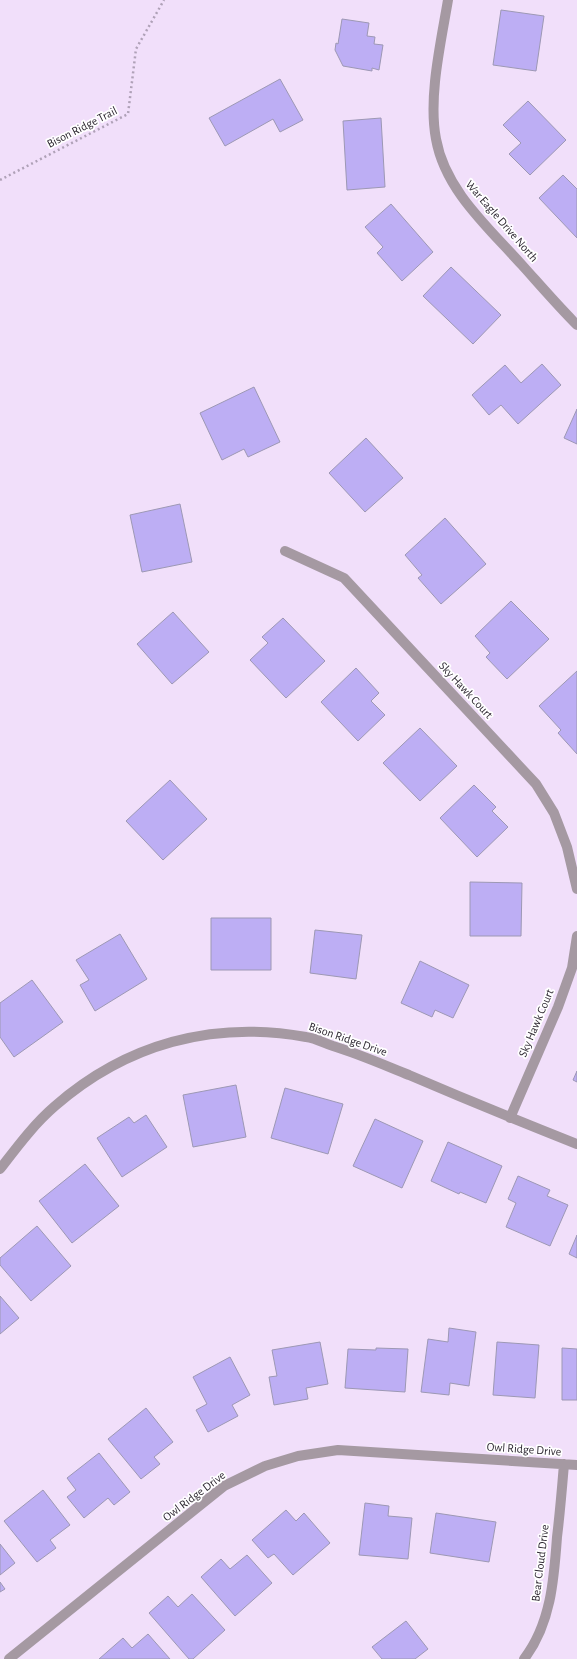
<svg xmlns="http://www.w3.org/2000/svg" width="577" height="1659" viewBox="0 0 577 1659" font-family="'Alegreya Sans',sans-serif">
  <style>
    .building { fill: #bdaef4; stroke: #9d98b4 }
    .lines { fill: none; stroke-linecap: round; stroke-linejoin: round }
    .path { stroke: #afa1b7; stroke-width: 2.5; stroke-dasharray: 2 3; stroke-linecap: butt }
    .minor { stroke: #a599a2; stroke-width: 10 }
    .labels { text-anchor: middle; stroke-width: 3.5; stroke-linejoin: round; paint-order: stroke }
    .street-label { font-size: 12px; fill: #2e2832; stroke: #fff }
  </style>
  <rect width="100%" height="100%" fill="#f1dffa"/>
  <path class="building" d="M501,10L544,16L536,71L493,65Z
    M342,19L369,23L367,36L375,37L374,44L383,45L379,70L372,68V71L343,66L335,50L336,43L338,44Z
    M280,79L303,120L280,132L273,119L225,146L209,118Z
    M528,101L566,140L530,175L509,154L521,143L503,125Z
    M381,118L385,187L347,190L343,121Z
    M563,175L577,189V238L539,198Z
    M391,204L433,252L402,281L377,253L383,247L365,227Z
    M451,267L501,315L473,344L423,296Z
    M542,364L561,385L518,424L501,405L489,415L472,395L505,365L521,383Z
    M254,387L280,442L248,457L244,449L222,460L200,413Z
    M577,409V444L564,438Z
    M366,438L403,478L365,512L329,473Z
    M180,504L192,562L142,572L130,515Z
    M445,518L486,564L441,604L418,578L422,575L405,555Z
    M511,601L549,639L507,679L486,657L490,653L475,636Z
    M173,612L209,652L172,684L137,644Z
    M283,618L325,661L286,698L250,660L268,643L262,637Z
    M356,668L379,693L371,701L385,715L358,741L321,702Z
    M577,671V754L558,733L561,730L539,706Z
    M420,728L457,766L420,801L383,763Z
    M170,780L207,819L163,860L126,821Z
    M474,785L496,807L492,811L508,827L477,857L440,818Z
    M470,882L522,883L521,936H470Z
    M211,918H271V970H211Z
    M315,930L362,935L356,979L310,973Z
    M120,934L147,979L95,1011L80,985L89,980L76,960Z
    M420,961L469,985L453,1018L435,1010L432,1017L401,1003Z
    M32,980L63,1022L14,1057L0,1037V1003Z
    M577,1071V1082L573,1080Z
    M236,1085L246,1137L193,1147L183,1095Z
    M285,1088L343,1104L328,1154L271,1138Z
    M146,1115L167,1147L122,1177L97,1138L129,1117L134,1123Z
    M375,1119L423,1141L402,1188L353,1166Z
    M448,1142L502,1166L486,1203L460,1192L459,1194L431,1181Z
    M85,1164L119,1206L72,1243L39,1201Z
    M518,1176L550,1190L547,1196L568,1205L550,1246L506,1227L516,1203L508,1199Z
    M37,1226L71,1266L31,1301L0,1265V1258Z
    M577,1235V1258L569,1254Z
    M0,1296L19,1318L0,1334Z
    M449,1328L476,1332L469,1386L450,1383L449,1395L421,1392L428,1339L448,1342Z
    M320,1342L328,1384L306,1388L308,1399L274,1405L269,1377L277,1376L272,1350Z
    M497,1342L539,1345L535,1398L493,1395Z
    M376,1348L408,1349L405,1392L345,1388L348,1349L376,1350Z
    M562,1348L577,1349V1400H562Z
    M230,1357L250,1395L232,1405L238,1416L208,1432L196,1410L207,1404L193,1377Z
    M146,1408L173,1442L154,1457L160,1464L141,1479L108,1439Z
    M99,1453L130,1492L114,1505L108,1498L84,1518L67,1497L76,1490L67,1478Z
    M43,1490L70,1525L50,1540L56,1548L37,1562L4,1521Z
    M365,1503L389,1506L388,1516L412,1518L408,1559L359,1555Z
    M286,1510L296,1521L304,1513L330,1543L293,1575L274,1554L268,1558L252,1540Z
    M436,1513L496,1522L489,1562L430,1553Z
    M0,1544L15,1563L0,1575Z
    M247,1555L272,1583L235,1616L201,1577L221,1559L230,1569Z
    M0,1582L5,1589L0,1592Z
    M192,1594L225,1630L193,1659H189L149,1613L168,1596L178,1607Z
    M406,1621L428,1649L415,1659H382L372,1647Z
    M148,1634L170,1659H99L123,1638L132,1648Z"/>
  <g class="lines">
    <path class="path" d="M0,180L128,114L136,49L164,0"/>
    <path class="minor" d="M448,0C441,42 428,97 436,139C445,190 488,227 522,265C540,285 558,306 577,325
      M285,551L344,578L536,784L554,813L567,847L577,889
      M510,1118L558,1007L572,968L577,936
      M0,1169C17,1147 34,1124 55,1106C126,1044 213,1020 306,1037C315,1038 324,1043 333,1046C359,1054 384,1065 409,1075C465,1099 521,1122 577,1144
      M9,1659L224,1486L265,1466L298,1456L338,1450L577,1465
      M524,1659C551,1624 554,1579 557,1537C560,1513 562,1488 564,1464"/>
  </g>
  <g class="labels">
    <g class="street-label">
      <text transform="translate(82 127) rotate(-27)" y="4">Bison Ridge Trail</text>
      <text transform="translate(502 221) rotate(49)" y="4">War Eagle Drive North</text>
      <text transform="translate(466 690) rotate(47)" y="4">Sky Hawk Court</text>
      <text transform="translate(536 1023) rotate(-67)" y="4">Sky Hawk Court</text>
      <text transform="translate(348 1039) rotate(19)" y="4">Bison Ridge Drive</text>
      <text transform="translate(524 1449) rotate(4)" y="4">Owl Ridge Drive</text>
      <text transform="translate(194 1496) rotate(-37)" y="4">Owl Ridge Drive</text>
      <text transform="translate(540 1563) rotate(-83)" y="4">Bear Cloud Drive</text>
    </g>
  </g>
</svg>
